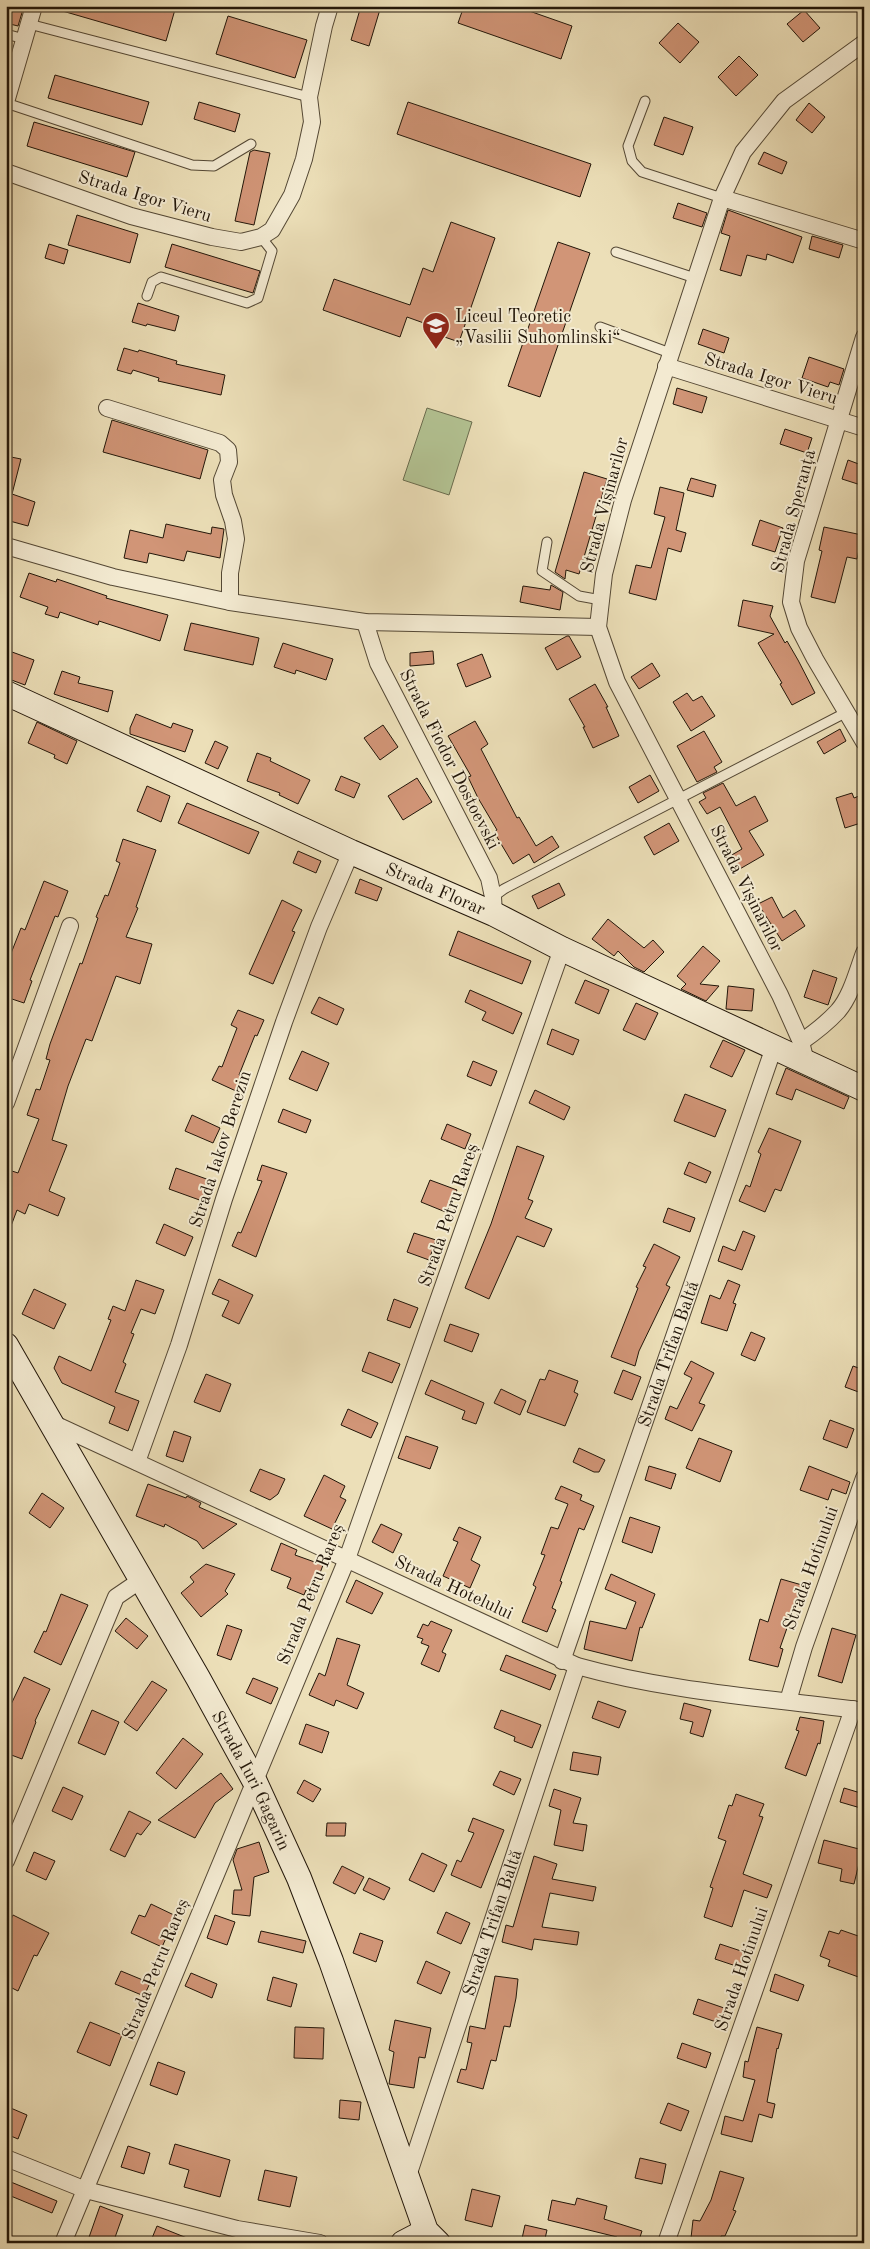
<svg xmlns="http://www.w3.org/2000/svg" width="870" height="2249" viewBox="0 0 870 2249" font-family="'Old Standard TT',serif">
  <style>
    .green { fill: #b3c393; stroke: #6a6c4e }
    .building { fill: #d19577; stroke: #221609 }
    .lines { fill: none; stroke-linecap: round; stroke-linejoin: round }
    .lane-casing { stroke: #544835; stroke-width: 11 }
    .street-casing { stroke: #544835; stroke-width: 18 }
    .secondary-casing { stroke: #221609; stroke-width: 26 }
    .lane { stroke: #f3ead1; stroke-width: 9 }
    .street { stroke: #f3ead1; stroke-width: 16 }
    .secondary { stroke: #f3ead1; stroke-width: 24 }
    .labels { text-anchor: middle; stroke-width: 4; stroke-linejoin: round; paint-order: stroke }
    .street-label { font-size: 18px; fill: #221609; stroke: #f3ead1 }
    .poi-label { font-size: 18px; fill: #221609; stroke: #f3ead1; text-anchor: start }
  </style>
  <rect width="100%" height="100%" fill="#ecdfb8"/>
  <filter id="stains"><feTurbulence type="fractalNoise" baseFrequency=".004" numOctaves="4"/><feColorMatrix values="0 0 0 0 .2 0 0 0 0 .09 0 0 0 0 .02 0 0 0 .5 -.17"/></filter>
  <radialGradient id="worn" r=".72"><stop offset=".6" stop-color="#630" stop-opacity="0"/><stop offset="1" stop-color="#630" stop-opacity=".3"/></radialGradient>
  <path class="green" d="M427,408L472,422L449,495L403,480Z"/>
  <path class="building" d="M6,6H24L18,26L6,23Z
    M60,6H176L166,41L59,10Z
    M361,6H381L369,46L351,40Z
    M464,6H515L572,26L561,59L458,23Z
    M804,10L820,28L803,42L787,24Z
    M228,16L307,40L295,78L216,54Z
    M678,23L699,42L680,63L659,43Z
    M739,56L758,75L736,96L718,77Z
    M55,75L149,102L142,125L48,98Z
    M199,102L240,114L235,132L194,119Z
    M408,102L591,164L580,197L397,134Z
    M809,103L825,117L812,133L796,120Z
    M664,117L693,127L683,155L654,145Z
    M34,122L135,152L127,177L27,146Z
    M254,150L270,153L254,225L235,221L250,152Z
    M764,152L787,162L782,174L758,164Z
    M678,203L707,213L702,227L673,218Z
    M728,210L802,237L793,263L767,254L766,260L747,255L741,276L720,270L730,236L721,233Z
    M77,215L138,234L130,263L68,245Z
    M451,222L495,238L459,342L433,333L435,327L407,317L400,337L323,310L334,279L410,305L423,268L433,272Z
    M812,236L843,245L839,258L809,249Z
    M558,242L590,253L540,397L508,386Z
    M49,244L68,250L64,264L45,258Z
    M172,244L260,271L253,293L165,267Z
    M138,303L179,316L175,331L147,324L146,326L132,322Z
    M703,329L729,338L724,353L698,344Z
    M124,348L138,352L139,350L177,361L176,364L225,375L221,395L158,381L159,378L133,370L131,374L117,370Z
    M809,357L844,369L839,385L830,382L828,387L802,378Z
    M677,388L707,397L702,413L673,404Z
    M112,420L208,450L200,479L103,452Z
    M785,429L812,438L807,453L780,444Z
    M6,456L21,459L12,494L35,502L28,526L6,520Z
    M848,460L864,466V486L842,479Z
    M584,472L607,479L579,574L566,570L565,579L555,572Z
    M691,478L716,485L713,497L687,490Z
    M660,487L684,493L676,530L686,533L681,552L668,548L656,600L629,593L636,565L651,568L665,517L654,514Z
    M760,520L783,528L775,552L752,545Z
    M166,524L211,534L212,527L224,529L220,558L187,551L184,561L149,553L147,563L124,558L130,530L163,538Z
    M824,527L862,535L857,559L847,557L835,603L811,597L822,551L819,550Z
    M29,573L56,582L57,579L107,596L106,598L168,615L160,641L99,621L98,625L60,612L58,618L45,614L48,607L20,597Z
    M551,585L563,592L560,610L520,602L523,586L550,590Z
    M743,600L773,606L770,616L785,643L787,641L798,660L815,693L792,705L780,684L782,683L758,643L774,634L738,626Z
    M191,623L259,638L253,665L184,650Z
    M567,636H569L581,657L557,670L545,648Z
    M283,643L333,659L326,680L296,670L295,674L274,667Z
    M433,651L434,664L410,666V653Z
    M12,652L34,660L25,685L6,678V668Z
    M482,654L491,677L466,687L457,664Z
    M652,663L660,676L639,689L631,677Z
    M62,671L80,677L78,683L113,691L108,712L54,694Z
    M595,684L608,707H606L619,736L593,748L583,727H585L569,699Z
    M687,693L693,701L702,696L715,716L691,731L673,702Z
    M136,714L171,728L173,723L193,730L185,752L130,734V728Z
    M475,721L488,744L481,749L517,818L519,817L536,846L552,836L559,847L534,863L529,854L513,864L494,832L497,830L478,798L468,777L471,776L448,736Z
    M37,722L77,741L67,764L54,758L55,755L28,743Z
    M383,725L398,747L380,760L364,738Z
    M840,729L846,741L824,754L817,742Z
    M704,731L722,762L714,767L717,772L697,782L677,746Z
    M215,741L228,747L218,769L205,763Z
    M257,753L271,758L270,761L310,780L298,804L279,795L280,793L247,781Z
    M650,775L659,791L638,803L629,787Z
    M341,776L360,784L354,798L335,790Z
    M417,778L432,802L403,820L388,796Z
    M723,783L736,806L755,796L768,821L749,831L764,855L738,870L730,856L742,849L720,807L707,814L699,802L706,798L703,793Z
    M147,786L170,796L161,822L137,811Z
    M852,793L854,798L864,794V822L845,828L836,798Z
    M187,803L259,832L249,854L178,823Z
    M669,823L679,841L654,855L644,837Z
    M123,839L156,850L136,907L138,908L126,937L152,944L140,984L116,976L92,1041L86,1039L68,1086L52,1140L67,1145L49,1191L65,1198L58,1216L29,1204L25,1214L17,1210L8,1234H6V1169L18,1173L39,1119L27,1115L36,1089L40,1090L50,1060L46,1059L50,1044L80,963L82,964L98,918L96,917L105,895L108,896L120,863L116,861Z
    M298,851L321,861L316,873L293,863Z
    M360,879L382,888L377,901L355,893Z
    M44,881L68,891L58,917L55,916L30,980L32,981L24,1003L6,997V966L21,928L25,930Z
    M559,883L565,895L538,909L532,896Z
    M772,897L783,918L795,910L805,926L782,941L758,904Z
    M282,900L302,910L292,931L295,932L273,984L249,974Z
    M608,919L644,948L653,940L664,952L644,972L634,967L618,951L614,956L592,939Z
    M458,931L531,961L522,984L449,955Z
    M703,946L720,961L700,984L719,986L706,1001L681,989L686,984L677,976Z
    M813,970L837,978L828,1005L804,997Z
    M585,980L609,990L599,1014L575,1003Z
    M728,986L754,989L752,1011L726,1009Z
    M470,990L522,1013L513,1034L482,1020L486,1012L465,1002Z
    M319,997L344,1009L337,1025L311,1013Z
    M636,1003L658,1013L645,1040L623,1030Z
    M238,1010L264,1020L257,1036L255,1035L239,1075L243,1076L236,1091L212,1080L219,1066L222,1067L237,1028L231,1025Z
    M552,1029L579,1040L573,1055L547,1044Z
    M723,1040L745,1050L732,1077L710,1067Z
    M302,1051L329,1063L317,1091L289,1079Z
    M473,1061L497,1071L491,1086L467,1076Z
    M786,1068L849,1097L844,1109L796,1089L792,1100L776,1094Z
    M535,1090L570,1107L564,1120L529,1103Z
    M685,1094L726,1110L715,1137L674,1121Z
    M283,1109L311,1120L306,1133L278,1122Z
    M192,1115L220,1128L213,1143L185,1131Z
    M447,1124L471,1134L465,1149L441,1139Z
    M769,1128L801,1141L781,1191L775,1189L765,1212L739,1201L746,1185L750,1187L761,1154L758,1152Z
    M517,1146L544,1156L528,1199L533,1201L525,1218L552,1229L544,1247L517,1236L489,1299L465,1288L491,1224Z
    M689,1162L711,1172L706,1183L684,1174Z
    M262,1165L287,1173L256,1257L232,1246L238,1232L241,1233L262,1181L257,1180Z
    M176,1168L212,1181L205,1202L169,1189Z
    M430,1180L457,1190L448,1213L421,1202Z
    M668,1208L695,1218L690,1232L663,1222Z
    M164,1224L193,1237L185,1256L156,1243Z
    M743,1231L755,1236L742,1270L718,1261L723,1246L735,1251Z
    M414,1233L436,1240L429,1260L407,1252Z
    M654,1244L680,1257L666,1285L670,1287L639,1351L635,1366L611,1357L638,1288L636,1287L646,1267L643,1266Z
    M219,1279L253,1295L239,1324L222,1316L229,1301L212,1294Z
    M136,1280L164,1290L155,1314L141,1309L131,1333L134,1334L123,1362L126,1364L115,1392L139,1401L128,1431L109,1423L115,1407L62,1383L54,1368L59,1356L91,1371L111,1320L108,1319L113,1306L125,1311Z
    M728,1280L740,1285L733,1303L736,1304L727,1331L701,1323L710,1295L720,1299Z
    M34,1289L66,1304L54,1329L22,1314Z
    M394,1299L418,1308L410,1328L387,1320Z
    M450,1324L479,1334L472,1352L444,1341Z
    M751,1332L765,1338L755,1361L741,1355Z
    M369,1352L400,1364L392,1383L362,1371Z
    M691,1361L714,1373L699,1403L705,1405L692,1431L665,1419L670,1406L677,1409L692,1378L684,1374Z
    M853,1366L864,1370V1394L845,1387Z
    M549,1370L578,1381L574,1392L578,1394L565,1426L527,1412L540,1379L545,1380Z
    M623,1370L641,1377L632,1400L614,1393Z
    M206,1374L231,1384L220,1412L194,1402Z
    M431,1380L484,1403L476,1424L462,1419L465,1411L425,1394Z
    M501,1389L526,1401L520,1415L494,1403Z
    M348,1409L378,1423L371,1438L341,1425Z
    M830,1420L854,1429L847,1448L823,1439Z
    M174,1431L191,1437L183,1462L166,1456Z
    M406,1436L438,1447L430,1469L398,1458Z
    M699,1438L732,1451L720,1482L686,1468Z
    M579,1448L605,1460L599,1472H594L573,1462Z
    M649,1466L676,1474L671,1489L645,1480Z
    M809,1466L850,1482L846,1494L832,1489L828,1500L800,1490Z
    M260,1469L285,1479L278,1494L270,1500L250,1491Z
    M324,1475L345,1486L340,1497L346,1500L332,1529L304,1516Z
    M148,1484L186,1498L187,1496L201,1503L199,1507L237,1524L203,1549L197,1541L165,1524L164,1527L136,1516Z
    M561,1486L582,1495L580,1500L594,1506L584,1530L579,1528L560,1581L562,1582L552,1608L556,1610L547,1632L522,1622L536,1587L533,1585L545,1555L541,1554L551,1527L558,1529L568,1504L555,1499Z
    M42,1493L64,1508L50,1528L29,1513Z
    M630,1517L660,1527L652,1553L622,1542Z
    M381,1524L402,1534L393,1553L372,1542Z
    M459,1527L481,1537L471,1560L480,1565L470,1588L443,1576L458,1542L453,1540Z
    M281,1543L297,1550L295,1555L323,1565L313,1592L306,1590L304,1595L287,1588L291,1578L271,1570Z
    M206,1564L235,1574L225,1591L228,1594L201,1617L181,1593L194,1582L190,1577Z
    M611,1574L655,1594L642,1628L640,1627L632,1661L584,1649L590,1621L626,1629L636,1602L605,1589Z
    M781,1579L802,1585L780,1648L783,1649L778,1667L749,1660L760,1619L768,1622Z
    M356,1580L383,1593L372,1614L346,1602Z
    M61,1594L88,1605L61,1665L34,1652L44,1631L46,1632Z
    M126,1618L148,1636L137,1649L115,1631Z
    M431,1621L452,1630L442,1652L446,1654L439,1672L421,1664L429,1646L421,1643L423,1639L417,1637L423,1624L428,1626Z
    M227,1625L242,1630L231,1660L217,1655Z
    M832,1628L856,1635L842,1683L818,1676Z
    M337,1638L360,1645L347,1685L364,1693L357,1709L336,1700L334,1706L309,1695L319,1673L325,1676Z
    M506,1655L556,1675L550,1690L500,1670Z
    M24,1677L50,1689L35,1721L36,1722L22,1759L6,1753V1715Z
    M253,1678L278,1688L271,1704L246,1693Z
    M152,1681L167,1690L137,1731L124,1722Z
    M598,1701L626,1711L619,1728L592,1718Z
    M684,1703L711,1710L703,1737L690,1733L693,1722L680,1719Z
    M92,1710L119,1722L105,1755L78,1743Z
    M501,1710L541,1725L532,1748L514,1741L515,1737L494,1728Z
    M800,1717L824,1721L820,1744L818,1743L806,1776L785,1768L799,1731L796,1730Z
    M306,1724L329,1732L322,1753L299,1744Z
    M183,1738L203,1754L176,1789L156,1773Z
    M573,1752L601,1757L598,1775L570,1770Z
    M500,1771L521,1779L514,1795L493,1785Z
    M221,1773L233,1789L215,1803L195,1838L158,1820Z
    M304,1780L321,1789L313,1802L297,1793Z
    M63,1787L83,1796L72,1820L52,1811Z
    M844,1788L864,1794V1809L840,1802Z
    M554,1789L581,1798L573,1823L587,1825L583,1851L554,1845L561,1810L549,1806Z
    M736,1794L764,1804L759,1816L763,1817L743,1874L772,1885L767,1898L744,1890L732,1927L704,1917L713,1888L710,1887L726,1841L718,1838L729,1805L732,1806Z
    M129,1811L151,1822L141,1835L137,1833L125,1857L110,1850Z
    M473,1818L504,1830L481,1888L451,1875L457,1860L461,1862L474,1833L468,1831Z
    M327,1823H346L345,1836H326Z
    M824,1840L859,1849L861,1855L854,1884L840,1881L842,1869L818,1863Z
    M259,1842L269,1872L254,1877L250,1916L232,1914L234,1890H242L233,1860L237,1849Z
    M34,1852L55,1861L46,1880L26,1871Z
    M422,1853L447,1865L434,1892L409,1880Z
    M534,1856L557,1864L552,1879L596,1887L593,1901L550,1893L542,1927L579,1932L577,1945L534,1939L532,1950L502,1942L506,1925L513,1927Z
    M342,1866L364,1877L355,1894L333,1883Z
    M369,1878L390,1888L384,1900L363,1890Z
    M151,1904L176,1916L162,1947L131,1933L139,1915L145,1917Z
    M446,1912L470,1923L461,1944L437,1933Z
    M13,1915L49,1933L37,1956L34,1955L18,1991L6,1985V1929Z
    M215,1915L235,1922L227,1945L207,1938Z
    M841,1930L864,1938V1979L828,1966L830,1960L820,1956L829,1931L839,1934Z
    M261,1931L306,1941L303,1953L258,1942Z
    M360,1933L383,1941L376,1962L353,1953Z
    M720,1944L747,1953L742,1968L715,1959Z
    M426,1961L450,1972L441,1994L417,1983Z
    M121,1971L150,1983L144,1996L115,1984Z
    M191,1973L217,1984L212,1998L185,1986Z
    M775,1974L804,1985L798,2001L770,1991Z
    M495,1976L518,1979L516,1998L510,2027L504,2026L496,2061L491,2060L483,2089L457,2082L461,2069L466,2070L472,2043L467,2042L470,2026L485,2029Z
    M273,1977L297,1984L291,2007L267,2000Z
    M698,1999L727,2009L722,2024L693,2014Z
    M395,2020L431,2028L425,2058L419,2057L414,2088L389,2084L394,2052L389,2050Z
    M90,2022L122,2035L110,2066L77,2052Z
    M295,2027L324,2028L323,2059L294,2058Z
    M757,2027L782,2034L778,2049L777,2048L767,2102L775,2104L772,2118L759,2114L752,2142L721,2134L725,2116L743,2121L755,2080L743,2077L745,2061L748,2062Z
    M682,2043L711,2053L706,2068L677,2058Z
    M158,2062L185,2072L177,2095L150,2085Z
    M340,2100L361,2102L359,2120L339,2118Z
    M668,2103L689,2111L681,2131L660,2123Z
    M6,2106L27,2115L18,2139L6,2134Z
    M175,2144L230,2160L220,2197L184,2187L189,2170L169,2164Z
    M128,2146L150,2153L144,2174L121,2167Z
    M640,2158L666,2164L662,2184L635,2178Z
    M265,2170L297,2177L290,2207L258,2200Z
    M720,2171L744,2178L733,2210L736,2211L725,2236H721V2242L691,2238L693,2220L700,2221L711,2200Z
    M6,2180L57,2201L52,2213L6,2194Z
    M472,2189L500,2196L492,2227L465,2220Z
    M577,2198L607,2206L604,2219L642,2231L638,2243H616L617,2237L548,2220L552,2200L575,2205Z
    M100,2206L123,2215L113,2243H87Z
    M525,2225L547,2230L544,2243H521Z
    M157,2226L197,2242L196,2243H150Z"/>
  <g class="lines">
    <defs>
      <path id="lane" d="M29,24L309,97
        M6,34L24,39
        M645,101L628,146L632,161L642,172L722,198
        M6,103L192,165L214,166L251,144
        M616,252L695,278
        M147,296L152,282L161,277L247,303L258,298L272,251L261,237
        M600,327L670,353
        M547,542L542,571L579,596L601,600
        M493,897L504,889L845,713"/>
      <g id="street">
        <path d="M6,102L34,6"/>
        <path d="M6,172L131,216L212,237L241,242L261,237L272,230L292,195L304,159L312,122L309,97L324,26L330,6"/>
        <path d="M722,198L864,241"/>
        <path d="M864,337L796,561L791,602L799,628L815,659L864,742"/>
        <path d="M666,366L864,428"/>
        <path d="M107,408L220,443L228,450L229,462L222,480L224,495L233,521L236,539L230,573V602"/>
        <path d="M6,546L113,577L230,602L365,622L598,627"/>
        <path d="M365,622L378,663L489,878L493,897L494,914"/>
        <path d="M801,1042C814,1033 827,1023 838,1011C851,996 857,972 864,953"/>
        <path d="M806,1062L801,1042L780,995L617,682L598,627L604,574L623,500L722,198L743,152L784,101L864,43"/>
        <path d="M6,1103L70,926"/>
        <path d="M50,1422L577,1666C670,1692 768,1698 864,1711"/>
        <path d="M137,1462L179,1345L224,1199L284,1022L319,927L351,852"/>
        <path id="s1" d="M562,1661L774,1047"/>
        <path d="M788,1701L804,1647L864,1478"/>
        <path d="M6,1861L116,1597L141,1580"/>
        <path d="M6,2158L86,2190L237,2229L320,2243"/>
        <path id="s2" d="M407,2179L577,1666"/>
        <path d="M63,2243L347,1559L562,949"/>
        <path d="M666,2243L853,1709"/>
      </g>
      <g id="secondary">
        <path id="s3" d="M6,693L351,852L494,914L562,949L864,1089"/>
        <path id="s4" d="M6,1345L198,1678L255,1782L299,1878L331,1961L426,2231L438,2243"/>
        <path d="M403,2243L426,2231"/>
      </g>
    </defs>
    <use href="#lane" class="lane-casing"/>
    <use href="#street" class="street-casing"/>
    <use href="#secondary" class="secondary-casing"/>
    <use href="#lane" class="lane"/>
    <use href="#street" class="street"/>
    <use href="#secondary" class="secondary"/>
  </g>
  <defs>
    <symbol id="school-pin" viewBox="-11 -11 22 30"><path d="M0 17L-7.5 6A9.5 9.5 0 1 1 7.5 6Z" fill="#8f2418" stroke="#f3ead1"/><path d="M0-5L7-2L0 1L-7-2ZM-4 1L0 2.5L4 1V4Q0 6-4 4Z" fill="#fff"/></symbol>
  </defs>
  <g fill-rule="evenodd">
    <use href="#school-pin" x="420" y="310" width="32" height="43"/>
  </g>
  <g class="labels">
    <g class="street-label">
      <text transform="translate(145 196) rotate(17)" y="6">Strada Igor Vieru</text>
      <text transform="translate(771 378) rotate(17)" y="6">Strada Igor Vieru</text>
      <text transform="translate(604 505) rotate(-75)" y="6">Strada Vișinarilor</text>
      <text transform="translate(793 511) rotate(-75)" y="6">Strada Speranța</text>
      <text transform="translate(450 759) rotate(63)" y="6">Strada Fiodor Dostoevski</text>
      <text transform="translate(747 888) rotate(63)" y="6">Strada Vișinarilor</text>
      <text dy="6" stroke="none"><textPath href="#s3" startOffset="472">Strada Florar</textPath></text>
      <text transform="translate(220 1149) rotate(-72)" y="6">Strada Iakov Berezin</text>
      <text transform="translate(448 1215) rotate(-71)" y="6">Strada Petru Rareș</text>
      <text dy="6" stroke="none"><textPath href="#s1" startOffset="325">Strada Trifan Baltă</textPath></text>
      <text transform="translate(810 1568) rotate(-70)" y="6">Strada Hotinului</text>
      <text transform="translate(454 1587) rotate(25)" y="6">Strada Hotelului</text>
      <text transform="translate(310 1594) rotate(-68)" y="6">Strada Petru Rareș</text>
      <text dy="6" stroke="none"><textPath href="#s4" startOffset="500">Strada Iuri Gagarin</textPath></text>
      <text dy="6" stroke="none"><textPath href="#s2" startOffset="270">Strada Trifan Baltă</textPath></text>
      <text transform="translate(155 1969) rotate(-68)" y="6">Strada Petru Rareș</text>
      <text transform="translate(741 1969) rotate(-71)" y="6">Strada Hotinului</text>
    </g>
    <g class="poi-label">
      <text x="455" y="322">Liceul Teoretic<tspan x="455" dy="21">„Vasilii Suhomlinski“</tspan></text>
    </g>
  </g>
  <rect width="870" height="2249" fill="none" stroke="#ecdfb8" stroke-width="25"/>
  <rect x="8" y="8" width="855" height="2234" fill="none" stroke="#221609" stroke-width="2.5"/>
  <rect x="12" y="12" width="845" height="2224" fill="none" stroke="#221609"/>
  <rect width="100%" height="100%" filter="url(#stains)"/>
  <rect width="100%" height="100%" fill="url(#worn)"/>
</svg>
